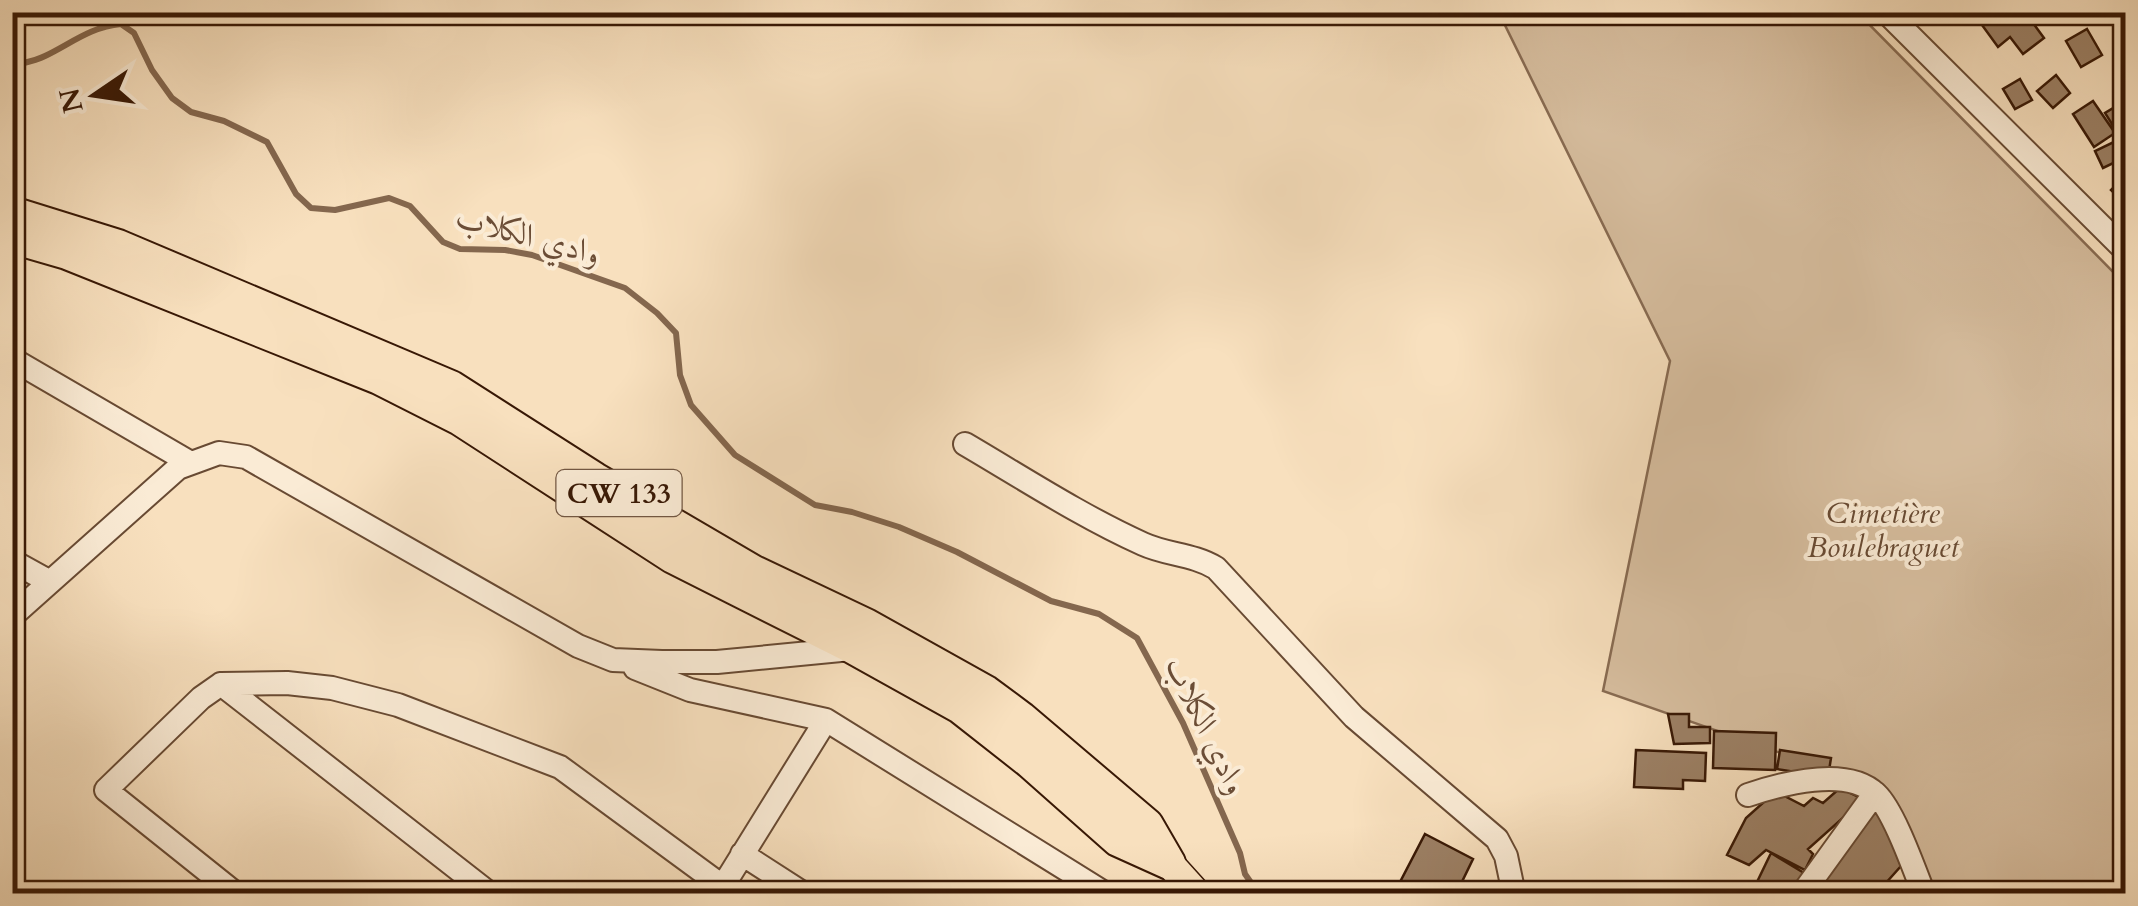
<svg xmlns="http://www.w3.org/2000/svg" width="2138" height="906" viewBox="0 0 2138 906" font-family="Cardo,Amiri,serif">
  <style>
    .green { fill: #d7be9f; stroke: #886b52; stroke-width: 2.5 }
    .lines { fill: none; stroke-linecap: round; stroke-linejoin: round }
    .stream { stroke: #84674e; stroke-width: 6 }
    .building { fill: #9c8065; stroke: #381805; stroke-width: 2.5 }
    .minor-casing { stroke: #684a33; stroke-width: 26 }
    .major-casing { stroke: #381805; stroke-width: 31 }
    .highway-casing { stroke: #381805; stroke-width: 36 }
    .minor { stroke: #faebd5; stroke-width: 22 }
    .major { stroke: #f8e0be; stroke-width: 28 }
    .highway { stroke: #f8e0be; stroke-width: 32 }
    .labels { text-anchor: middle; stroke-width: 8; stroke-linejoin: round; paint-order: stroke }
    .shield { fill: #faebd5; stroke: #725743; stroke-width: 2.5 }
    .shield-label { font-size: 28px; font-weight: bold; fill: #381805 }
    .park-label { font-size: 30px; font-style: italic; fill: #684a33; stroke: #faebd5 }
    .water-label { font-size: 32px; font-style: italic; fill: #6b4d36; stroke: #faebd5 }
  </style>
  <rect width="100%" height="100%" fill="#f8e0be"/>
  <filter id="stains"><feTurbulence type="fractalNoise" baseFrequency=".002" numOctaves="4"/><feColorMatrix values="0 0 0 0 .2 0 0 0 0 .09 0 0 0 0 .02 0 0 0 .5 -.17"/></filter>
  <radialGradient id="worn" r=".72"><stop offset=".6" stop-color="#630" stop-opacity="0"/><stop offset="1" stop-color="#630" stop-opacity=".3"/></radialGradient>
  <path class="green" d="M1499,13H1858L2125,284V893H1927L1881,788L1603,691L1670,361Z"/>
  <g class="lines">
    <path class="stream" d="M12,66C23,63 35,61 45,56C72,43 90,27 121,24L134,33L152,70L172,98L191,112L224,121L267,142L296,194L311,208L335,210L389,198L410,206L443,242L460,249L505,250L532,255L625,288L657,313L676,333L680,375L691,405L735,455L815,505L852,512L899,527L957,552L1051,601L1099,614L1137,638L1183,723L1240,853L1245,874L1259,894"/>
  </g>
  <path class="building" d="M1998,12H2025L2044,38L2023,54L2010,37L1998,47L1982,25Z
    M2087,29L2102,55L2081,67L2066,41Z
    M2056,75L2070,93L2053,108L2037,91Z
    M2020,79L2032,100L2015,109L2003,89Z
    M2093,101L2115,133L2094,147L2073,114Z
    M2125,101L2126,138L2122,140L2105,113Z
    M2118,140L2126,157L2103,168L2095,151Z
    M2126,175V205L2111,190Z
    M1668,714H1689V727H1710V743L1674,744Z
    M1714,731L1776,733L1775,770L1713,768Z
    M1636,750L1706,753L1705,781L1683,780V789L1634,787Z
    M1780,750L1831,758L1828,777L1777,769Z
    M1840,788L1859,797L1854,808L1808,849L1813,854L1805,870L1766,850L1749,865L1727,855L1746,818L1764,802L1771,789L1804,806L1813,798L1823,803Z
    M1878,807L1901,866L1876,894H1809Z
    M1425,834L1473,859L1456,894H1418L1399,884Z
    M1771,853L1804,873L1793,894H1776L1757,882Z"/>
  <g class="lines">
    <defs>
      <path id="minor" d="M1886,12L2126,251
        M12,359L189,462
        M965,444C1023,478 1081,516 1143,544C1167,555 1193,554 1216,568L1354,717L1497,839L1506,856L1514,894
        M12,561L50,582
        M12,616L178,468L219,453L246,457L578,646L613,660L662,662H717L851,649
        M635,668L690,690L826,720L1106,894
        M221,684L490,894
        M1748,795C1781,784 1847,766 1876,794C1894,811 1914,869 1924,894
        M742,854L804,894
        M723,886L826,720
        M236,894L106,790L201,698L221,684L287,683L332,688L398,705L560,767L733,894
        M1802,894L1875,793"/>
      <path id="major" d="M1169,863L1197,894"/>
      <path id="highway" d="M12,213L118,246L451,387L595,479L754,572L866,625L986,692L1021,718L1147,825L1169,863
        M12,237L67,253L379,378L460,419L673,557L854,648L960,707L1030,762L1118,840L1169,863"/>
    </defs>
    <use href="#minor" class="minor-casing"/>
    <use href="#major" class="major-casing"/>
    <use href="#highway" class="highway-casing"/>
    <use href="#minor" class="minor"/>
    <use href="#major" class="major"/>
    <use href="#highway" class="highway"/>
  </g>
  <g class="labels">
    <rect class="shield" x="556.5" y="470" width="125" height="46" rx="8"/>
    <g class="shield-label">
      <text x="619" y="503">CW 133</text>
    </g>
    <g class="park-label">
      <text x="1883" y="523">Cimetière<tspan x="1883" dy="34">Boulebraguet</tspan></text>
    </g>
    <g class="water-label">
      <text transform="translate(529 235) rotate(15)" y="11">وادي الكلاب</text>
      <text transform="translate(1207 726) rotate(64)" y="11">وادي الكلاب</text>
    </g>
  </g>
  <rect width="2138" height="906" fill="none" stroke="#f8e0be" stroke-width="50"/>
  <rect x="15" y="15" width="2108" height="876" fill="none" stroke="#381805" stroke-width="5"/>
  <rect x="25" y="25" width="2088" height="856" fill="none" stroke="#381805" stroke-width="2.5"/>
  <g transform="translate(95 95) rotate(257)" stroke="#faebd5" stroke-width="8" paint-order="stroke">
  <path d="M0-8L18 38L0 25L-18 38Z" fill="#381805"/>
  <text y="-15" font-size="28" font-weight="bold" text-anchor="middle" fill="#381805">N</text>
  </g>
  <rect width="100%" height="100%" filter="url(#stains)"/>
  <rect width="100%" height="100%" fill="url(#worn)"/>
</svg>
